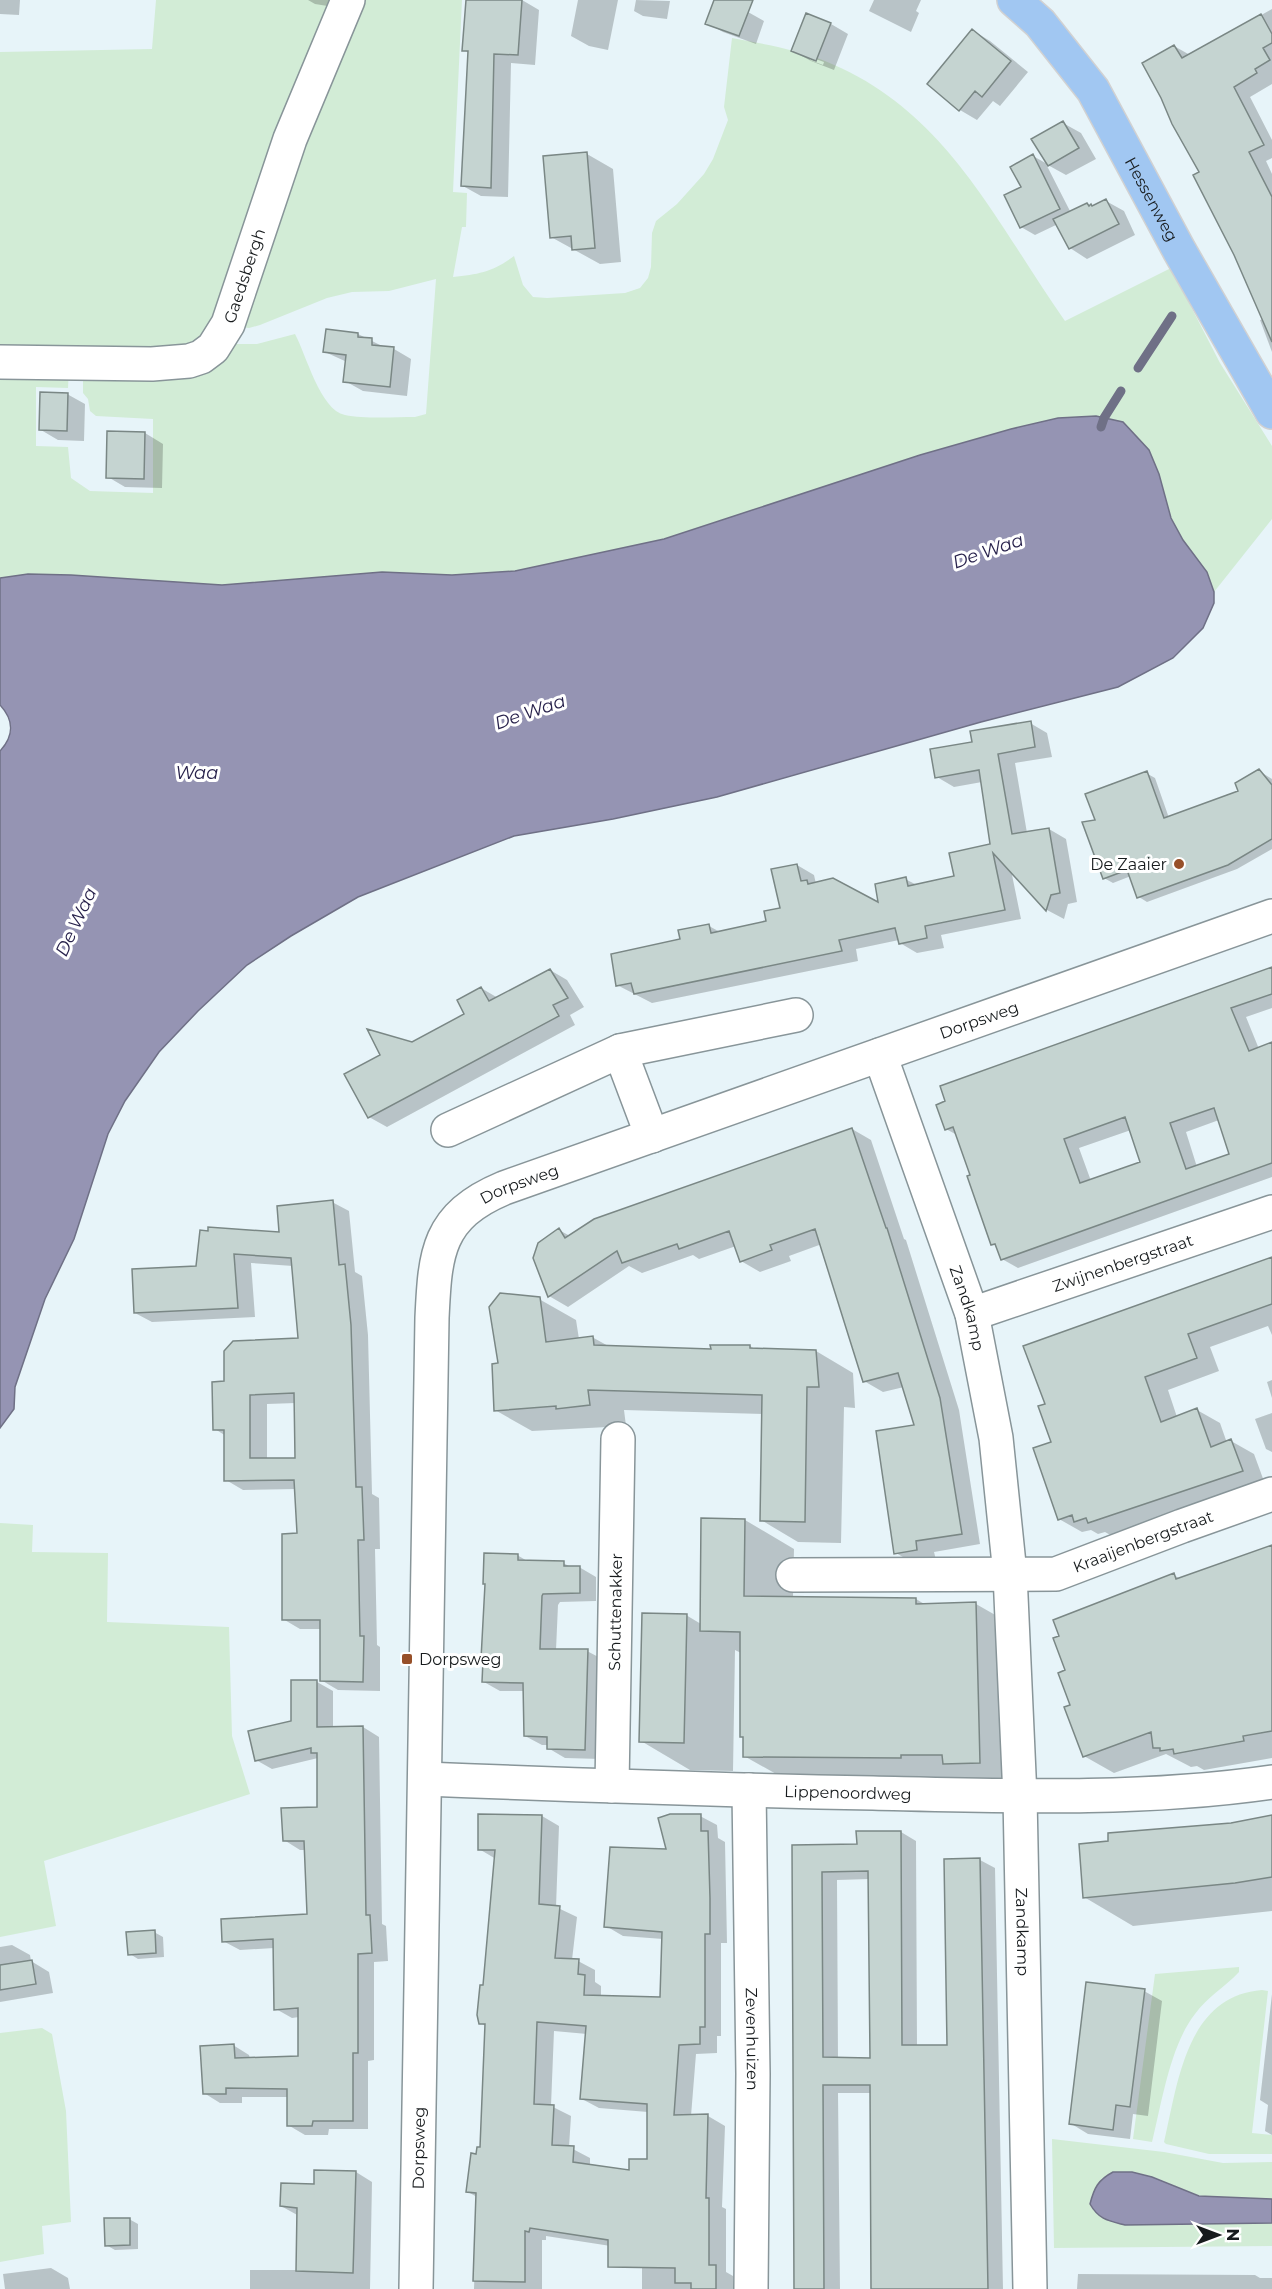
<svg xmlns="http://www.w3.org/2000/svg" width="1272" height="2289" viewBox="0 0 1272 2289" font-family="Montserrat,sans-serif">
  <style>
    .green { fill: #d2ecd6 }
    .water { fill: #9594b3; stroke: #6f7086; stroke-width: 1.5 }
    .shadow { fill: #0003; fill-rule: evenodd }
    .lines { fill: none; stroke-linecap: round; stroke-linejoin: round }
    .stream { stroke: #6f7086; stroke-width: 9 }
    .building { fill: #c5d4d1; stroke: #7a8785; stroke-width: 1.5; fill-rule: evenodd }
    .minor-casing { stroke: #889599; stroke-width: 36 }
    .major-casing { stroke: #d1d1d2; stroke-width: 36 }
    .minor { stroke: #fff; stroke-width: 33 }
    .major { stroke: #a1c7f2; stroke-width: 33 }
    .poi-dot { fill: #975029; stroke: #fff; stroke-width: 2 }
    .labels { text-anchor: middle; stroke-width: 6; stroke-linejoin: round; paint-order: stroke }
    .street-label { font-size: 16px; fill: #171b1d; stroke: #fff }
    .poi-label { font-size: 16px; fill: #171b1d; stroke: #fff; text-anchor: end }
    .water-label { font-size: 18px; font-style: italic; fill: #28224c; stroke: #fff }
  </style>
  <rect width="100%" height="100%" fill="#e7f4f9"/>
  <path class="green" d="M156,0H336L222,318L198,348L0,353V52L152,49Z
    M356,0H462L453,192L467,193L466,227H462L453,277C479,274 493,272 514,256L523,285L533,297L547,298L625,293L640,288L648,278L651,267L652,233L656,221L677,204L704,174L713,159L728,120L724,107L732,38C763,44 795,49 825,61C947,110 994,220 1065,321L1171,268L1220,363L1272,446V519L1214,592L1207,572L1183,540L1171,518L1159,474L1149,450L1123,422L1096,416L1058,418L1011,429L920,455L664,539L515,571L452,575L417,573L222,585L71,575L28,574L0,578V369H69L68,388L36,387V446L68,447L71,478L90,491L153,493V419L96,416L90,411L88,399L83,393V375L234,344H257L295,334C306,354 320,410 345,415C364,419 395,417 415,417L426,414L436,279L389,291L352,292L327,298L260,325L249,328L240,327Z
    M0,1523L33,1525L32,1552L108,1553L107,1622L229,1627L232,1736L250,1794L44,1861L56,1926L0,1937Z
    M1239,1967V1972C1225,1987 1207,1997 1195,2014C1170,2046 1162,2102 1152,2142L1133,2139L1155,1974Z
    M1262,1990L1268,1991L1252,2133L1272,2135V2154H1209L1166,2144L1164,2142C1178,2083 1186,1996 1262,1990Z
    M42,2028L52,2034L66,2111L71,2222L42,2226L44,2254L0,2262V2033Z
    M1052,2139L1164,2152L1223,2163L1272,2162V2199C1254,2198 1212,2200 1198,2195C1165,2184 1135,2161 1101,2179L1125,2225L1272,2223V2246L1054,2248Z"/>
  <path class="water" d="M1096,416L1123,422L1149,450L1159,474L1171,518L1183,540L1207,572L1214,592V603L1203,628L1173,658L1118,687L981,722L717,797L613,819L514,836L358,897L291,936L247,965L198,1011L159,1052L125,1101L108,1134L74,1239L45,1299L15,1387L14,1409L0,1428V751C14,736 14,720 0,705V578L28,574L71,575L222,585L382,572L452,575L515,571L664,539L920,455L1011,429L1058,418Z
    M1113,2172H1132L1152,2177L1199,2196L1272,2199V2223L1125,2225C1109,2221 1099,2220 1090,2204C1094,2188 1098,2180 1113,2172Z"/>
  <path class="shadow" d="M0,0H20L19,15L0,14Z
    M308,0H341L340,8L315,4Z
    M468,0H522L539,10L535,65L511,63L508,197L481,196L463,186L469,53L464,50Z
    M578,0H618L608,50L589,46L571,36Z
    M636,0L670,1L667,19L643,16L634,11Z
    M874,0H921L916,11L919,13L911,32L869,11Z
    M1272,9V84L1250,97L1272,140V158L1266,161L1272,174V352L1260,320L1264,319L1201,173L1174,46L1190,55Z
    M748,12L764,21L756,44L723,32L707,23Z
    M831,24L848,34L834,70L811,61L793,51ZM810,57L824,62L823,65L810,60Z
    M972,30L990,41L1028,72L1000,106L993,101L977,120L960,110Z
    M1063,123L1081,133L1096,159L1066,175L1046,164L1071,213L1087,204L1091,207L1106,201L1124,211L1135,235L1087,259L1070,248L1058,224L1035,235L1021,227L1023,187L1033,156L1049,165Z
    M587,154L613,169L621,262L600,264L551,237Z
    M327,331L358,334L386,348L394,349L411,359L407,396L363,391L345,381L347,362L325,352Z
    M67,394L85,404L84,441L58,440L41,430Z
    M109,433H145L163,444L162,488L125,487L108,477Z
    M1030,723L1047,733L1052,757L1015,763L1027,833L1049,829L1066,839L1077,902L1068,904L1064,919L1047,910L1011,870L1021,919L941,935L944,948L917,953L900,943L899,940L856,949L858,961L652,1003L617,985L682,940L709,926L720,932L768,922L782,909L797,865L814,875L816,884L880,905L905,879L917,885L956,877L992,845L982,782L954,787L937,777L974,743Z
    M1259,771L1272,779V849L1237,869L1147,902L1139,897L1131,876L1113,883L1104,878L1097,821L1146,773L1155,778L1169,818L1240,792Z
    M1272,969V1008L1246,1017L1259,1049L1272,1044V1177L1018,1268L1002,1259L998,1247L993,1244L957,1135L946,1129ZM1219,1120L1231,1155L1197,1167L1186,1132ZM1131,1130L1142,1162L1091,1181L1079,1148Z
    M550,970L567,980L584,1007L570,1015L575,1025L387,1127L369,1117L346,1075L466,1015L481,988L498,998Z
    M852,1129L871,1140L904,1239L906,1240L959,1410L980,1544L934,1552L936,1560L915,1564L896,1553L916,1426L904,1387L883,1392L864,1381L822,1244L789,1256L791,1261L760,1272L741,1261L736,1246L699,1259L693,1255L642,1273L629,1266L568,1307L549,1296L559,1230L570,1236Z
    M332,1202L349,1211L355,1272L362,1276L368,1335L372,1494L379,1498L380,1549H375L377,1645L380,1647V1691L338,1690L321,1680V1629H300L283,1619L298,1535L296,1489L243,1490L226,1480V1436L215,1429L225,1383L299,1339L293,1266L251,1263L255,1317L152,1322L135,1313L198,1268L281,1234ZM296,1403L297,1459H267V1404Z
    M1272,1259V1335L1268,1326L1210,1347L1219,1371L1168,1390L1177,1417L1197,1410L1220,1423L1227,1443L1231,1441L1254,1454L1265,1484L1112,1536L1105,1532L1098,1534L1091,1530L1082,1532L1059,1519L1053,1443Z
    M539,1299L576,1320L579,1339L592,1337L610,1347L713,1350L750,1346L755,1349L816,1351L853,1373L855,1408L844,1407L841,1543L798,1542L761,1520L763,1414L624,1410L626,1426L532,1431L495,1410L500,1364Z
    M1272,1380V1398L1267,1382Z
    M1272,1413V1452L1266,1449L1255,1419Z
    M703,1520H745L794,1549L793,1598L916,1599L926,1605L976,1604L1025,1632L1029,1790L794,1784L744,1756V1738L741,1736V1653L735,1650L733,1771L690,1770L641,1741L686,1615L701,1624Z
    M1272,1547V1758L1204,1770L1197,1766L1191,1767L1166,1754L1114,1773L1084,1756L1072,1706L1067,1671L1174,1575L1180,1579Z
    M517,1555L529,1562L563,1563L571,1567H579L596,1577V1601L560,1602L558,1605L556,1650L587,1651L604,1660L601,1759L565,1758L548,1748V1745H542L525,1736V1691H500L484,1682Z
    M317,1682L333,1691V1728L363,1727L379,1737L382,1924L386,1926L388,1961L374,1962V2060L368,2061V2129H329L328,2135H305L288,2125V2097H242V2103H220L204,2093L233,2045L249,2055L250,2059L299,2058V2017L292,2018L276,2009L274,1948L240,1950L223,1941L308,1915L306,1850H300L284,1840L318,1809V1758L272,1769L256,1760L293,1722Z
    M542,1816L559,1826L556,1907L577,1917L572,1960L578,1961L595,1970V1982L601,1986V1997L662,1998L663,1939L623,1936L606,1926L668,1850L700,1816L717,1825L718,1838L725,1842L727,1943H721V2036H717V2053L696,2054L691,2116H708L725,2126L722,2207L726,2209V2272L733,2276V2289H642V2192L630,2249L546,2236V2240H542V2289H474L477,2197L468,2192L477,2155L481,2148L486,2026L480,2023L496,1859L479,1849ZM554,2031L587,2034L582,2099L599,2108L648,2112L649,2160L630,2174L590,2166V2158L569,2147L571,2116L551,2106Z
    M1272,1816V1911L1133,1926L1084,1897L1231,1824Z
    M901,1832L916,1841L917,2046H949L980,1860L995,1868L1003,2289H872V2093H838L840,2289H796L793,1846H858ZM870,1879L871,2060L838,2059L837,1880Z
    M154,1932L163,1937L164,1957L138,1959L130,1954Z
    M12,1945L30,1955L31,1961L49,1972L53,1993L0,2002V1947Z
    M1144,1991L1162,2001L1148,2116L1133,2114L1130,2139L1088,2134L1070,2123Z
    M1272,1994V2135L1265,2131L1268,2105L1260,2100Z
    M356,2172L372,2182L370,2289H250V2270H298L299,2216L281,2206L315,2186Z
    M129,2219L138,2224V2249L115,2250L106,2245Z
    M51,2268L68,2278L70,2289H5L3,2274Z
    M1078,2274L1255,2275L1260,2278H1272V2289H1077Z"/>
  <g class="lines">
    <path class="stream" d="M1138,368L1172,316
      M1101,427L1104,418L1121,391"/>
  </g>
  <path class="building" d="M466,0H522L518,55L494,54L491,188L461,186L468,51H462Z
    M714,0H753L739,36L705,24Z
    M806,13L831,23L816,61L791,51Z
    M1261,14L1272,34V43L1263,48L1270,60L1255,69L1257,73L1234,87L1264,145L1249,152L1272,197V342L1234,255L1193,175L1199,172L1172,124L1161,98L1142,63L1174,45L1182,58Z
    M972,29L1011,61L982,97L975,91L959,111L927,84Z
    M1063,121L1079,148L1048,166L1031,139Z
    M587,152L595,248L572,250L571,236L550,238L543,156Z
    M1033,154L1060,209L1020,228L1004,195L1021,187L1010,167Z
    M1106,199L1119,224L1069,249L1053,219L1087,203L1089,206L1091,204L1092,206Z
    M326,329L358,333V337L372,338V345L394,347L390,387L343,382L346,355L323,352Z
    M40,392L68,393L67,431L39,430Z
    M107,431L145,432L144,479L106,478Z
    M1031,721L1035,747L998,754L1012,834L1049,828L1060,893L1051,895L1046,911L993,853L1005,910L925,926L927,938L899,944L895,928L839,940L842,951L634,994L631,983L616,986L611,954L680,939L678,930L709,924L711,933L766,921L764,911L780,908L771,869L797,864L801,881L807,880L808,884L833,878L878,902L875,884L906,877L908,886L954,876L949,853L990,844L979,770L935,778L930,749L972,742L970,731Z
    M1259,769L1272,785V839L1228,865L1137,898L1127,870L1103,879L1082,822L1095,820L1085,794L1147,771L1164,818L1238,791L1235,783Z
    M1272,967V994L1231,1008L1249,1051L1272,1042V1163L1001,1260L995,1244L991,1245L967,1176L970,1175L953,1127L945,1130L936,1105L945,1101L940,1086ZM1214,1108L1229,1154L1186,1169L1170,1123ZM1125,1117L1140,1162L1080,1183L1064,1139Z
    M550,969L568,998L553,1005L559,1016L368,1118L344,1074L380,1055L367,1029L412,1042L464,1014L457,1000L481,987L489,1001Z
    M852,1128L886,1228H887L940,1398L962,1534L916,1541L917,1550L894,1554L876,1431L914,1425L898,1373L863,1382L815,1229L770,1245L772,1250L740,1262L729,1231L679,1249L677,1244L622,1263L617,1251L548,1297L533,1258L538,1243L559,1228L565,1238L594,1219Z
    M333,1200L339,1265L345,1264L351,1325L356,1487H362L364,1540H358L360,1636H364L363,1682L320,1681V1620H282V1534L297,1533L294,1480L224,1481V1430H213L212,1382L224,1381V1351L233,1341L298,1338L291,1258L234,1254L238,1308L134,1313L132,1269L196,1266L200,1230L208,1231V1227L279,1232L277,1206ZM294,1393L295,1458H250V1395Z
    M1272,1257V1304L1188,1334L1197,1358L1145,1377L1161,1422L1197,1408L1211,1447L1231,1439L1243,1471L1088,1523L1086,1518L1074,1522L1072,1515L1058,1520L1033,1448L1051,1442L1038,1406L1045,1404L1023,1346Z
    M500,1293L540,1297L546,1342L593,1336L594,1345L711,1349L710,1345H750V1348L816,1350L819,1387H807L805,1522L760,1521L762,1395L588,1390L590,1405L556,1409V1406L494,1411L492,1364L498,1363L489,1307Z
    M701,1518L745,1519L744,1596L916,1598V1604L976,1602L980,1763L943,1764L942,1755H901V1758L743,1757V1737H740V1632L700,1631Z
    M1272,1545V1731L1243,1736L1244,1741L1174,1754L1173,1749L1160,1751V1748H1153L1151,1732L1083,1757L1064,1707L1070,1705L1058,1673L1065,1670L1053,1638L1059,1636L1053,1620L1174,1573L1176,1579Z
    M484,1553L518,1554V1560L564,1561V1566H580V1593L543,1594L542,1596L540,1649H588L585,1750L547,1749V1737L524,1736L523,1683L482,1682L483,1660L481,1659L485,1584H483Z
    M642,1613L687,1614L684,1743L639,1742Z
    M291,1680H317V1727L363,1726L366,1915H370L372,1953L358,1954V2053H353V2121H313L312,2126H287V2089L226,2088V2094H203L200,2046L234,2044L235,2058L298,2056V2008L274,2010L273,1939L222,1942L221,1919L307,1914L304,1841H283L281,1808L317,1807V1753H311V1748L255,1761L248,1731L291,1721Z
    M478,1814L542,1815L539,1904L560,1906L555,1958L579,1959L578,1974L585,1975L584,1995L660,1997L662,1932L604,1927L610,1847L666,1849L658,1818L670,1814H701V1831H708L710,1898V1934H705V2027H700V2044L679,2045L674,2115L708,2114L706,2198H709V2265H716V2289H691V2283H675V2268L608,2267V2240L530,2228L529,2232L525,2231V2282L473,2281L476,2193L466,2192L471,2153L476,2154L477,2147H480L485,2024H479L477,2015L480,1985H483L495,1850H478ZM537,2022L586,2026L580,2099L647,2104V2159H629V2170L573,2162L574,2146L552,2145L554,2105L534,2104Z
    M1272,1815V1877L1235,1883L1083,1898L1079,1844L1108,1841V1833L1231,1823Z
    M856,1831H901L902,2045H947L944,1859L980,1858L988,2289H871L870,2085H823L824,2289H794L792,1845L857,1844ZM868,1871L870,2058L823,2057L822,1872Z
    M155,1930L156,1953L128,1955L126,1932Z
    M32,1960L36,1984L0,1990V1965Z
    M1086,1982L1145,1989L1130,2107L1116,2105L1113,2130L1069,2124Z
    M314,2170L356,2171L353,2273L296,2271L297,2208L280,2206L281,2183L314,2184Z
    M104,2218H130V2245L105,2246Z"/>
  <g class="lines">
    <defs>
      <g id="minor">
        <path id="s1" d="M0,362L152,364L189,361L201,357L213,348L228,324L290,139L348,0"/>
        <path d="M620,1051L652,1136"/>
        <path id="s2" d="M880,1055L972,1314L996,1438L1010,1574L1020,1797L1030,2289"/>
        <path d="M448,1130L620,1051L796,1015"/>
        <path id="s3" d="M972,1314L1272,1212"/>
        <path id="s4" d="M793,1575L1056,1574L1182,1526L1272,1494"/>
        <path id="s5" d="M425,1779C574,1785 724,1790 873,1793C1006,1796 1140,1801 1272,1782"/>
        <path id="s6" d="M612,1786L618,1439"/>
        <path id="s7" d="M749,1790L753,2074L751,2289"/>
        <path id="s8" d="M416,2289L432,1318C435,1253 437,1216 504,1188L1272,916"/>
      </g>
      <g id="major">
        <path id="s9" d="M1014,0L1040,23L1093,90L1179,250L1272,412"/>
      </g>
    </defs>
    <use href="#minor" class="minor-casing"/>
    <use href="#major" class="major-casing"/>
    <use href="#minor" class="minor"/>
    <use href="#major" class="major"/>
  </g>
  <g class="poi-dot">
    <circle cx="1179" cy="864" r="6"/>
    <rect x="401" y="1653" width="12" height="12" rx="3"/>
  </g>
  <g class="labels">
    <g class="street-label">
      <text dy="6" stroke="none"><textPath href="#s9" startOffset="244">Hessenweg</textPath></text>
      <text dy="6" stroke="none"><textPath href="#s1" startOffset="296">Gaedsbergh</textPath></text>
      <text dy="6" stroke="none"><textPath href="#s8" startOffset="1636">Dorpsweg</textPath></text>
      <text dy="6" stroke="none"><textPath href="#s8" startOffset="1148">Dorpsweg</textPath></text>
      <text dy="6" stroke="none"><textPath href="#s3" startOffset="159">Zwijnenbergstraat</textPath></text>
      <text dy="6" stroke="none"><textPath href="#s2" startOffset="268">Zandkamp</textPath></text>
      <text dy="6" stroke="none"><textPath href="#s4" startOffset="356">Kraaijenbergstraat</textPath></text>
      <text dy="6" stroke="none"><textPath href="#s6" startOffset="174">Schuttenakker</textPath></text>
      <text dy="6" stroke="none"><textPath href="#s5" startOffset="423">Lippenoordweg</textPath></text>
      <text dy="6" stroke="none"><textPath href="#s2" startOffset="896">Zandkamp</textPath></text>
      <text dy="6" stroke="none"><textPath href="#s7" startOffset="249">Zevenhuizen</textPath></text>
      <text dy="6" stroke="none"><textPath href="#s8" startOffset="141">Dorpsweg</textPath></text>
    </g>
    <g class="poi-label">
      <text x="1167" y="870">De Zaaier</text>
      <text x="419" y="1665" text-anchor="start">Dorpsweg</text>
    </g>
    <g class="water-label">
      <text transform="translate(988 551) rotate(-19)" y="6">De Waa</text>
      <text transform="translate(530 712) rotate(-19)" y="6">De Waa</text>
      <text x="197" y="779">Waa</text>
      <text transform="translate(76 922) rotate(-65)" y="6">De Waa</text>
    </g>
  </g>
  <g transform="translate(1218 2235) rotate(90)" stroke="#ffffff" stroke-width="4.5" paint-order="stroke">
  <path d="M0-4.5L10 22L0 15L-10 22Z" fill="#171b1d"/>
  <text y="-9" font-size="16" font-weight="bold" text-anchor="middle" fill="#171b1d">N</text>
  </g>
</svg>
